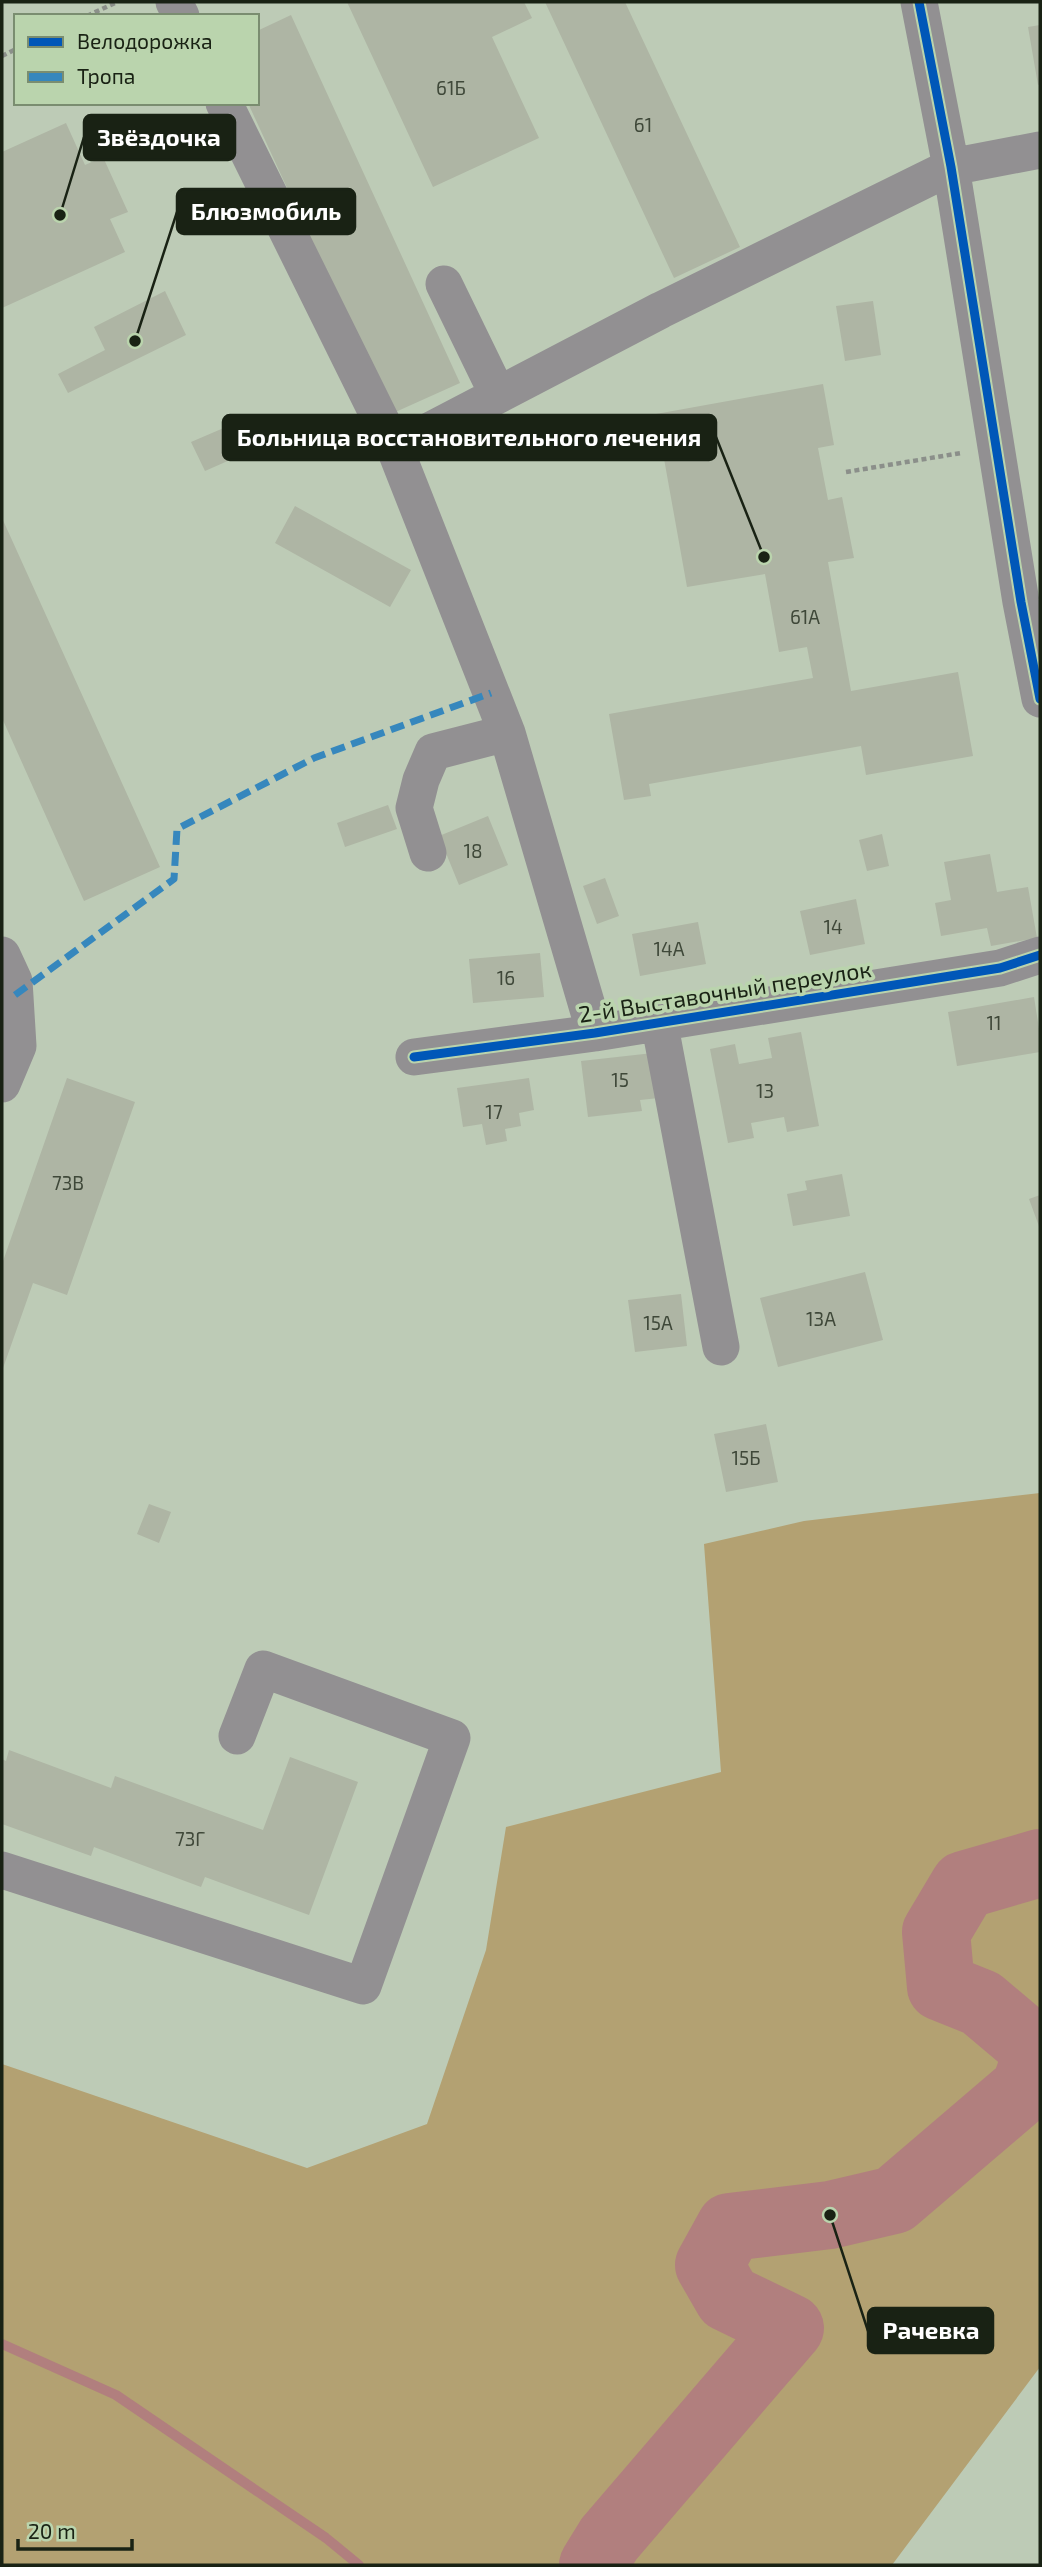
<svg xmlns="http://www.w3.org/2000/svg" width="1042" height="2567" viewBox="0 0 1042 2567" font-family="'Exo 2',sans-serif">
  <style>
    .forest { fill: #b3a172 }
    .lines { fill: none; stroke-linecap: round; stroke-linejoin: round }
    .stream { stroke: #b17f7e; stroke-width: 10 }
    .river { stroke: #b17f7e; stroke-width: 68 }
    .building { fill: #aeb5a4 }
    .path { stroke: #8b8f8a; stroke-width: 4.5; stroke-dasharray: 5 3.5; stroke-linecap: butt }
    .minor { stroke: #929092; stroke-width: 37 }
    .quiet { stroke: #3687bd; stroke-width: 7; stroke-dasharray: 14 7; stroke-linecap: butt }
    .cycleway-casing { stroke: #bad4ad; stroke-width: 13 }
    .cycleway { stroke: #0057b8; stroke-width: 9 }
    .labels { text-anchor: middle; stroke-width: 7; stroke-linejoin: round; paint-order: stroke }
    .number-label { font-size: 19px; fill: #3f4839 }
    .street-label { font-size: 23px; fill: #192214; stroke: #bad4ad }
    .leader { fill: none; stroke: #192214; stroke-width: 2.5 }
    .callout-dot { fill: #192214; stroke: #bad4ad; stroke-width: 2.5 }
    .callout { fill: #192214; stroke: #192214; stroke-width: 2.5 }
    .callout-label { font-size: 24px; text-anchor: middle; font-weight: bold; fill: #fff }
  </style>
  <rect width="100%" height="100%" fill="#bdcbb6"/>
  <path class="forest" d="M1040,1493V2367L892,2565H2V2064L307,2168L427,2124L486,1950L506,1827L721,1772L704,1544L804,1521Z"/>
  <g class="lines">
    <path class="stream" d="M2,2344L116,2395L326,2538L359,2565"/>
    <path class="river" d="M593,2565L609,2539L790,2328L728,2298L709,2265L730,2227L830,2215L894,2200L1025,2088L1038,2051L981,2003L941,1987L936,1932L964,1885L1040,1863"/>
  </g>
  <path class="building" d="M347,2H524L532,18L492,37L539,138L433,187Z
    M545,2H625L740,247L674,278Z
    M291,15L460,383L391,414L248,103H257V31Z
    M1040,25V84L1038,85L1028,27Z
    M66,123L85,165L103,157L128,212L110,219L125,252L2,308V152Z
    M165,291L186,335L68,393L58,374L105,350L94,327Z
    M873,301L881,355L845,361L836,306Z
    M823,384L834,445L818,448L828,500L842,497L854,558L828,562L851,691L958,672L973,756L866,775L861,746L649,784L651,796L624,800L609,714L813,678L807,647L779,652L765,574L687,587L656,414Z
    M226,427L239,456L205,471L191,442Z
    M295,506L411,570L390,607L275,543Z
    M2,518L160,867L84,901L2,718Z
    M388,805L397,829L345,847L337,823Z
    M488,816L508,865L459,885L439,836Z
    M882,834L889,866L867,871L859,840Z
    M990,854L997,892L1028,887L1037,938L991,946L987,928L941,936L935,903L951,900L944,862Z
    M605,878L619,916L597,924L583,886Z
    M856,899L865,944L810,955L800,911Z
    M698,922L706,964L640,976L632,934Z
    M540,953L544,997L473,1003L469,959Z
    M1034,997L1040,1035V1052L957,1066L948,1012Z
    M801,1032L819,1126L787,1132L784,1117L751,1123L754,1138L728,1143L710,1049L735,1044L739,1064L772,1058L768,1038Z
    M653,1053L659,1098L640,1100L642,1111L588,1117L581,1061Z
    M67,1078L135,1102L67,1295L33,1283L2,1371V1264Z
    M529,1078L534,1110L519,1113L521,1126L505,1129L507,1141L486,1145L482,1124L463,1127L457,1088Z
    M842,1174L850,1216L793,1226L787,1194L807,1190L805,1181Z
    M1040,1195V1229L1029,1199Z
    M865,1272L883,1340L778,1367L760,1298Z
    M681,1294L687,1346L635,1352L628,1300Z
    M766,1424L778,1482L726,1492L714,1434Z
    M149,1504L171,1512L159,1543L137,1534Z
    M9,1750L111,1788L115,1776L263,1830L290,1757L358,1782L309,1915L205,1877L201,1887L94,1847L91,1856L2,1824V1759L6,1761Z"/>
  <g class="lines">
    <path class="path" d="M87,16L117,2
      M2,56L16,49
      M846,472L961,453"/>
    <path class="minor" d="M174,2L181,16
      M919,2L951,167L1021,602L1040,699
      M224,103L395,449L507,733L595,1033
      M444,284L498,395
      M395,449L661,310L951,167L1040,150
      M428,853L414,808L421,780L433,752L507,733
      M2,955L14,981L18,1046L2,1084
      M659,1021L721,1347
      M414,1057L595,1033L1000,968L1040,955
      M2,1870L363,1986L452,1738L263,1669L237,1736"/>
    <path class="quiet" d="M15,995L174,879L177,829L314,758L491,693"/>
    <defs>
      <path id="cycleway" d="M919,2L951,167L1021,602L1040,699
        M414,1057L595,1033L1000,968L1040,955"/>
    </defs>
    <use href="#cycleway" class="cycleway-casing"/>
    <use href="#cycleway" class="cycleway"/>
  </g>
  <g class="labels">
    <g class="number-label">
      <text x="451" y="95">61Б</text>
      <text x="643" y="132">61</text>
      <text x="805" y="624">61А</text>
      <text x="473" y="858">18</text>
      <text x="833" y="934">14</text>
      <text x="669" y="956">14А</text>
      <text x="506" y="985">16</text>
      <text x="994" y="1030">11</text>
      <text x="620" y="1087">15</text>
      <text x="765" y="1098">13</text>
      <text x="494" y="1119">17</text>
      <text x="68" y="1190">73В</text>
      <text x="821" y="1326">13А</text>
      <text x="658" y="1330">15А</text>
      <text x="746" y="1465">15Б</text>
      <text x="190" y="1846">73Г</text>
    </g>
    <g class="street-label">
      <text transform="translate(725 992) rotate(-9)" y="8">2-й Выставочный переулок</text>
    </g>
  </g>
  <path class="leader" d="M60 215L84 137M135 341L177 212M764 557L716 437M830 2215L868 2331"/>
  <g class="callout-dot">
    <circle cx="60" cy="215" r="7"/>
    <circle cx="135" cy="341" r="7"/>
    <circle cx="764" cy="557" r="7"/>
    <circle cx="830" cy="2215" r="7"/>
  </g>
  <g class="callout">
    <rect x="84" y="115" width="151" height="45" rx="7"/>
    <rect x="177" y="189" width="178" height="45" rx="7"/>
    <rect x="223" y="415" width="493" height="45" rx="7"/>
    <rect x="868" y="2308" width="125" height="45" rx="7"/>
  </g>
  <g class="callout-label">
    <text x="159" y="146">Звёздочка</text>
    <text x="266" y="220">Блюзмобиль</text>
    <text x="469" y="446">Больница восстановительного лечения</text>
    <text x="931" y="2339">Рачевка</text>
  </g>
  <rect width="1042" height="2567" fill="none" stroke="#192214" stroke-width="7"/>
  <rect x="14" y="14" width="245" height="91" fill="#bad4ad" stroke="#7a8d70" stroke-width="2"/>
  <rect x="28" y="37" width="35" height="10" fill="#0057b8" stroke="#7a8d70" stroke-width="2"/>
  <text x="77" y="49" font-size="21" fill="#192214">Велодорожка</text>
  <rect x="28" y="72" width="35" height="10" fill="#3687bd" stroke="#7a8d70" stroke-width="2"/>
  <text x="77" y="84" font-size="21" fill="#192214">Тропа</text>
  <path d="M18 2539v10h114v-10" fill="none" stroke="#192214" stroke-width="3.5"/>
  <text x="28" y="2539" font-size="21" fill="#192214" stroke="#bad4ad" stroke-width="5" paint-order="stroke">20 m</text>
</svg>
